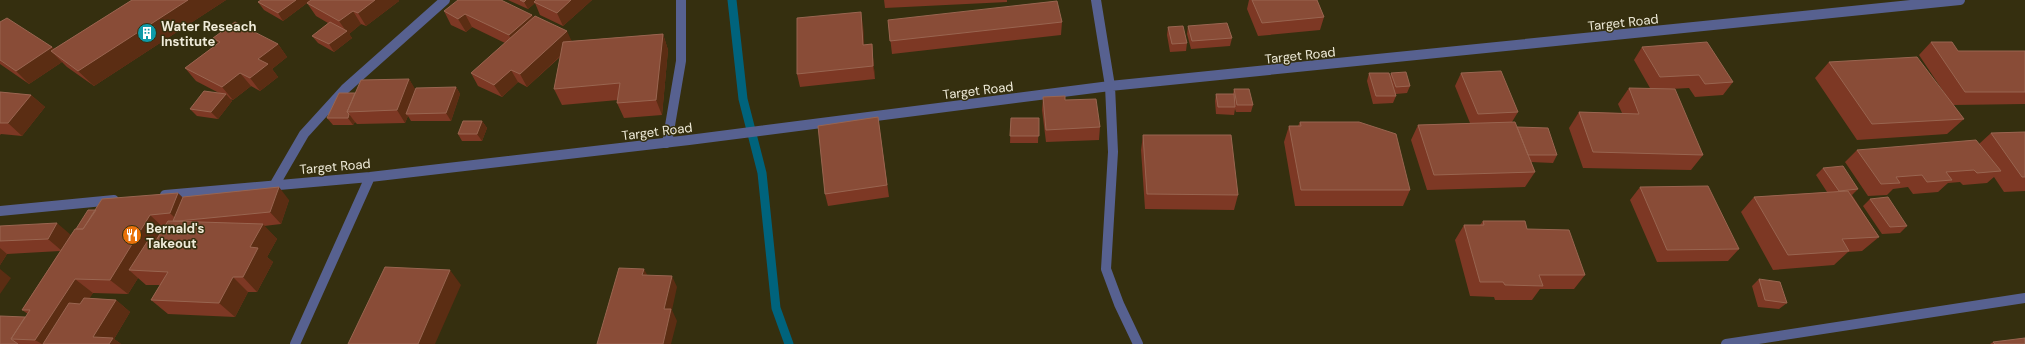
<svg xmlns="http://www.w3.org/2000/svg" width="2025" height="344" viewBox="0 0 2025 344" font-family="'DM Sans',sans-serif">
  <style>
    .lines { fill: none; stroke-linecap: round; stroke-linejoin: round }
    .stream { stroke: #00637c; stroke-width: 9 }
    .minor { stroke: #576190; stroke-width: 10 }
    .wall { fill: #7d3824 }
    .shaded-wall { fill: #5b2d13 }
    .building { fill: #894c37; stroke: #996550 }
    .labels { text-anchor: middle; stroke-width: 3; stroke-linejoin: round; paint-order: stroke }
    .street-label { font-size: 13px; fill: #efebd9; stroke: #352f0f }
    .poi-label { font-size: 13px; font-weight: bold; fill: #efebd9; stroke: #352f0f; text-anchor: start }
  </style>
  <rect width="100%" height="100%" fill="#352f0f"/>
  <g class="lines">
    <path class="stream" d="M732,0L743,99L762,173L776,308L789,344"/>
    <path class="minor" d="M1096,0L1110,86L1113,152L1106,269L1119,304L1138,344
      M667,143L681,61V0
      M275,184L304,134L345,89L445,0
      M165,195L370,177L689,140L1110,86L1960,0
      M0,211L114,200
      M295,344L370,177
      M1726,344L2025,298"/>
  </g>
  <path class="wall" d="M132,0H226L94,86L67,67L62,62L29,84L0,64V22L52,47L54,49Z
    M261,0H399V1L366,26L361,24L349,34L352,38L334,52L318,43L312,36L328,23L316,16L307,3L283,21L264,10L258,2Z
    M508,0H592L563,26L540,15L535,3L528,9Z
    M884,0H1007V2L885,8Z
    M1249,0H1317L1324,17L1320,30L1258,36L1247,9Z
    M444,11L532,15L533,18L572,41L663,34L668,50L662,115L624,118L617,103L618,100L562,105L554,89L560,57L527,87L518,82L502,97L478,86L471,73L505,43L472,27L466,32L451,25Z
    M888,20L1062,22L1061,35L892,54Z
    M863,25L864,45L872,44L873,57L875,79L800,87L797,74Z
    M1188,26L1232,38L1230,46L1191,49L1187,34Z
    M1168,27L1187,43L1186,51L1170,52L1167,35Z
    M213,38L278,44L287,57L272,69L278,77L260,91L251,86L233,100L230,99L232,101L218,119L197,116L190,109L219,93L196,81L185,68L218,43Z
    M1931,42L1958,51H2025V104L1953,105L1964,119L1947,134L1857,140L1815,78L1829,62L1945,94L1919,55Z
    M1642,47L1733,82L1723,95L1695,97L1689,88L1670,89L1703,155L1691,170L1583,168L1569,128L1579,112L1622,113L1618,104L1629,88H1650L1634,60Z
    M1369,73L1390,76L1391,73L1410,86L1407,93L1396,94V96L1393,103L1373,104L1367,81Z
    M1461,73L1518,112L1512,122L1517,127L1557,155L1553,163L1531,162L1535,172L1525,187L1427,190L1411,140L1418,125L1470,123L1455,86Z
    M409,79L415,90L456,87L460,94L451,121H411L408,116L405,123L357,124L355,122L353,125H333L327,118L355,93Z
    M1234,89L1253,105L1251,112H1236L1235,109L1234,115L1216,114L1215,101L1216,94H1233Z
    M0,92L31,95L45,107L22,136L1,134L0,135Z
    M1043,97L1065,100L1100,127L1099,140L1046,142L1042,110Z
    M878,117L889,197L828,206L825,194Z
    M1011,118H1039L1038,143H1010Z
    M482,121L487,128L482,141H462L458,134Z
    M1300,122L1410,190L1403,206H1295L1284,142L1289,126H1298Z
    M2025,132V191L2004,192L1994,177L1987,183L1963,185L1960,182L1948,183L1938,192L1913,194L1908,187L1893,189L1887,195L1868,196L1845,162L1857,150L1979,144L1991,133Z
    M1143,135L1238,195L1234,210L1145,209L1141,150Z
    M1823,168L1858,189L1852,195L1879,237L1862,251L1848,252L1834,265L1773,270L1741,212L1754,197L1827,192L1816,175Z
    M1640,187L1739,249L1728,261L1657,262L1630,200Z
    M182,197L289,200L281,224L264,226L277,239L267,257L273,262L257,292H248L235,317L168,314L151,300L160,285H146L138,278L128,294L93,293L89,298L116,300L130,312L114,339L121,344H0L25,317L28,314L22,310L60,251L7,254L0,265V226L71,235L76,229L96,210Z
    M1870,199L1907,226L1900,233L1882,234L1863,206Z
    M1483,221L1527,229L1585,275L1574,289H1540L1532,300H1495L1494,297L1470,296L1455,240L1464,225H1480Z
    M1759,279L1787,303L1779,309L1758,307L1752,286Z
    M1993,342L2025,344H1990Z"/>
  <path class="shaded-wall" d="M188,0H226L94,86L78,71Z
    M296,0H311L283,21L278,13Z
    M375,0H399V1L366,26L358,13Z
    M526,0H539L534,2L535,3L528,9L524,2Z
    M571,0H592L563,26L557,13Z
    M353,11L361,24L349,34L352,38L334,52L329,44L346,31L339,21Z
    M861,12L863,25L865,58L863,45Z
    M465,14L472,27L466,32L458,19Z
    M532,15L538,28L515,48L509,35Z
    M567,31L573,44L527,87L520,74Z
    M663,34L668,50L662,115L656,100Z
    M278,44L287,57L272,69L278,77L260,91L250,78L258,59Z
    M872,44L873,57L875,79L873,66Z
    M52,47L64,60L51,51L62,62L29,84L16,71Z
    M511,70L518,82L502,97L494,85Z
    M240,73L251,86L233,100L222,87Z
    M409,79L417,92L406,114L408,116L405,123L397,110Z
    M456,87L460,94L451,121L446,113Z
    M226,94L232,101L218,119L211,112Z
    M31,95L45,107L22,136L8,123Z
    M349,114L355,122L353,125L348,118Z
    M482,121L487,128L482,141L477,134Z
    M279,187L289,200L281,224L270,212Z
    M178,193L194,208L178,221L170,213Z
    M150,215L166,230L129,270L138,278L128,294L110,280Z
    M57,223L71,235L62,251L48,239Z
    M263,224L277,239L267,257L273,262L257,292L243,277L250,247Z
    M0,248L7,254L0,265Z
    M0,269L11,278L0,294Z
    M644,269L650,280L642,275Z
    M450,270L461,285L435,344H418Z
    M672,276L677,287L672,310L677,321L671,344H663L664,309Z
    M233,277L248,292L235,317L219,303Z
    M75,279L93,293L61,344H42L35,340Z
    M116,300L130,312L114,339L121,344H103L93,337Z"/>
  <path class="building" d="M132,0H188L78,71L51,51Z
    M261,0H296L278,13L258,2Z
    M311,0H375L358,13L353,11L339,21L307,3Z
    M458,0H501L532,15L509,35L465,14L458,19L444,11Z
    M520,0H526L524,2Z
    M536,0H571L557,13L534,2Z
    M1252,0H1317L1324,17L1262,23Z
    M1057,1L1062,22L890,41L888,20Z
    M861,12L863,45L872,44L873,66L797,74V18Z
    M535,16L567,31L520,74L511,70L494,85L471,73Z
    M7,18L52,47L16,71L0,60V22Z
    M235,22L278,44L258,59L268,64L250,78L240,73L222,87L185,68L220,42L213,38Z
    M330,22L347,31L329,44L312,36Z
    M1227,23L1232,38L1192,41L1188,26Z
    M1183,26L1187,43L1172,44L1168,27Z
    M663,34L656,100L617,103L620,83L554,89L563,42Z
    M1707,42L1733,82L1705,84L1699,75L1660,77L1642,47Z
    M1931,42H1952L1958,51H2025V92H1965Z
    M1917,57L1964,119L1872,124L1829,62Z
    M1501,71L1518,112L1478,114L1461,73Z
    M1406,72L1410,86L1396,87L1391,73Z
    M1369,73H1389L1396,96H1376Z
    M409,79L397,110L347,112L361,80Z
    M456,87L446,113L406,114L416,88Z
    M1629,88L1675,89L1703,155L1593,152L1579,112L1639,114Z
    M1234,89H1249L1253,105H1237Z
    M204,91L226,94L211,112L190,109Z
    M0,92L31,95L8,123H0Z
    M339,93H355L347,112L349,114L348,118H327Z
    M1216,94H1234L1235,107H1218Z
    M1065,96V100L1096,99L1100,127L1046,130L1043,97Z
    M878,117L887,185L825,194L818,126Z
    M1011,118H1039V136H1010Z
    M463,121H482L477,134H458Z
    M1300,122H1359L1396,134L1410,190H1301L1289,126H1301Z
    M1515,122L1535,172L1434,175L1418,125Z
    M1517,127L1548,128L1557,155H1528Z
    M2025,132V177H2022L1991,133Z
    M1143,135H1231L1238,195L1147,194Z
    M1976,140L2001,171L1977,173L1974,170L1946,172L1952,180L1927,182L1922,175L1896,177L1900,183L1881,184L1857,150Z
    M1843,166L1858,189L1839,191L1823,168Z
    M1708,186L1739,249L1667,250L1640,187Z
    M279,187L270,212L178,221H173L183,197Z
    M1848,191L1879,237L1842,239L1849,251L1788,255L1754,197Z
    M178,193L170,213L150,215L110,280L75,279L35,340L11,339L30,310H22L75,229H83L102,199Z
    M1888,197L1907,226L1890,227L1870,199Z
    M88,210H96L83,229H76Z
    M168,221L263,224L250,247L258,248L243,277H233L219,303L151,300L168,272L129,270L147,242H155Z
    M1483,221H1525L1527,229L1569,230L1585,275H1539L1543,286L1505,285L1503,282H1480L1464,225H1484Z
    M57,223L48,239L0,241V226Z
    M385,267L450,270L418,344H348Z
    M619,268L644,269L642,275L672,276L664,309H671L663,344H597Z
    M1759,279L1780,282L1787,303L1765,300Z
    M84,298L116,300L93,337L113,338L109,344H43L69,303L80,304Z
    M0,316L25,317L11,339L18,344H0Z
    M2025,338V344H1995L1993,342Z"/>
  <defs>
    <symbol id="building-disc" viewBox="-11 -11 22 22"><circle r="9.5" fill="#0f9aa8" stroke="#352f0f"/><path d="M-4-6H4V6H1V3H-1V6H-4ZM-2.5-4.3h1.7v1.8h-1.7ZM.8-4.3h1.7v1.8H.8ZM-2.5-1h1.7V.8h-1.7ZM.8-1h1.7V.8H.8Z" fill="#fff"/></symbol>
    <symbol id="restaurant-disc" viewBox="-11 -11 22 22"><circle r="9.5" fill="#e8710a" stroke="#352f0f"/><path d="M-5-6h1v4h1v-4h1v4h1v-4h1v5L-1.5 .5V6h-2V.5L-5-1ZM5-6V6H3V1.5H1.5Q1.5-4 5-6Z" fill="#fff"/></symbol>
  </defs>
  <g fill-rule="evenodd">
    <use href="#building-disc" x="136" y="22" width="22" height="22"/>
    <use href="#restaurant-disc" x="121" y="224" width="22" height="22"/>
  </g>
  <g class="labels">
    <g class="street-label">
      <text transform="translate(1623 22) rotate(-6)" y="5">Target Road</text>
      <text transform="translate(1300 55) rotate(-6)" y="5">Target Road</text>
      <text transform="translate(978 90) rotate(-7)" y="5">Target Road</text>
      <text transform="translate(657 131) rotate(-7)" y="5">Target Road</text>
      <text transform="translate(335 166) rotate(-5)" y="5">Target Road</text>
    </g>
    <g class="poi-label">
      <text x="161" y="31">Water Reseach<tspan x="161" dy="15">Institute</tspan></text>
      <text x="146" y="233">Bernald's<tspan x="146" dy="15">Takeout</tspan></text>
    </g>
  </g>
</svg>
